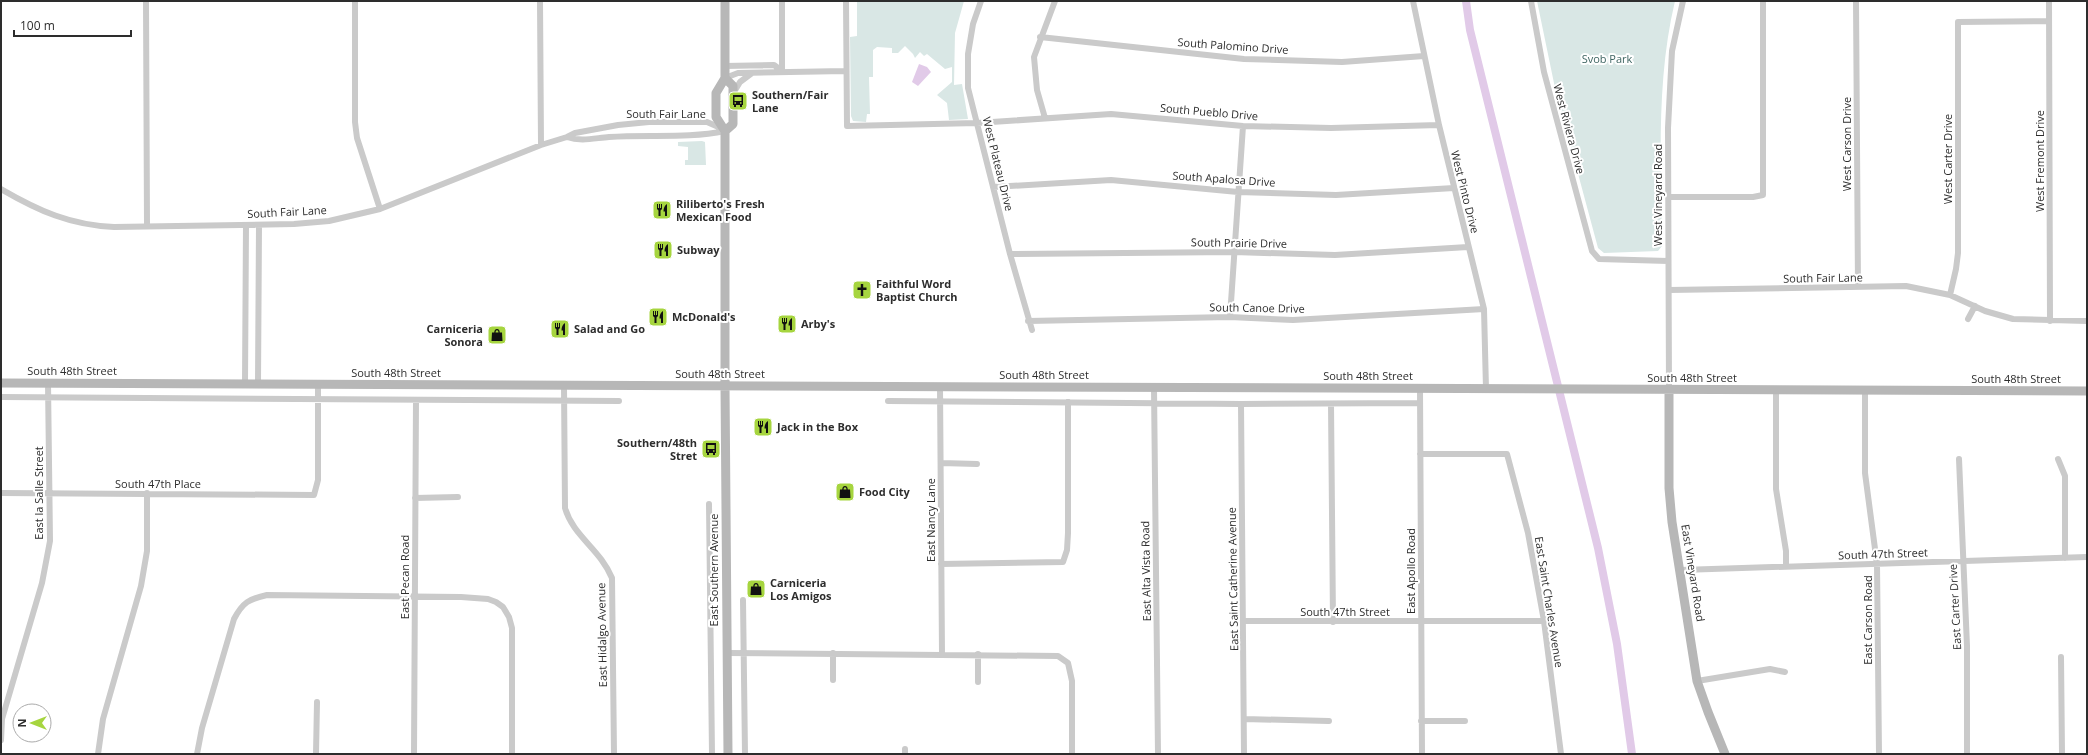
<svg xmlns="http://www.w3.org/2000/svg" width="2088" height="755" viewBox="0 0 2088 755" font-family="'Open Sans',sans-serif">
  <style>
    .green { fill: #d9e7e5 }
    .water { fill: #e1cae8 }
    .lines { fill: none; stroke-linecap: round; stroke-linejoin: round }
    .canal { stroke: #e1cae8; stroke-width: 8 }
    .street { stroke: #cacaca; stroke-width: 6 }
    .secondary { stroke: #b7b7b7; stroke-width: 9 }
    .labels { text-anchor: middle; stroke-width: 4; stroke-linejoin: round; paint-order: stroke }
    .street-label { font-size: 11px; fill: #2d2d2d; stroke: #fff }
    .park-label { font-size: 11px; fill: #3f6562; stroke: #fff }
    .poi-label { font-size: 11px; font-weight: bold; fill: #2d2d2d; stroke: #fff; text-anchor: start }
  </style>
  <rect width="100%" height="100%" fill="#fff"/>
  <path class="green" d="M857,1H964L955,33L954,85L962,84L968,119L949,120L947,103L937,95L952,82V67L945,69L927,54L924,56L920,52L915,58L913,54L905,46L898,53H892V48L877,47L873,50V77H869L870,114H867L866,122L853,121L851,116L850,37L857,36Z
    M1537,1H1675C1656,80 1661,165 1662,246L1658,251L1604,253L1598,248L1555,88Z
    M702,141L705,142L706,165H685V160H688V147L678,146V142Z"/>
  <path class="water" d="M919,64L927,67L931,72L918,86L912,82Z"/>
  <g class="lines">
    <path class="canal" d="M1466,1L1470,30L1598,548L1617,644L1632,754"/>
    <path class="street" d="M146,1L147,226
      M355,1V122L357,138L380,209
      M540,1L541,145
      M782,1V71
      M846,1L847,126L977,123L1111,114L1243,126L1331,128L1439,125
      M981,1L973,24L968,54V88L1010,254L1032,330
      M1413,1L1439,125L1484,309L1486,389
      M1531,1L1544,72L1592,251L1599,259L1668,261
      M1856,1L1858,287
      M2049,1L2050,321
      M1040,37L1244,59L1342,62L1424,56
      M725,66L774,65L782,71
      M725,78L738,73L845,71
      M734,92L740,82L752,73
      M1045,118L1037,90L1034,57L1055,1
      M567,137C581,142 595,138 609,137C648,134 687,139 725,131
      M993,187L1111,180L1238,192L1336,195L1454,188
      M1,189C39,211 70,225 114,227L294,224L329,221L380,209L541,145L567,137L575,133L618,125L649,122H707L723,129
      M1668,197H1753L1763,195V1
      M1010,254L1234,252L1335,255L1468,247
      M1669,290L1906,286L1950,295L1985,311L2013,319L2087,321
      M1950,295L1956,269L1958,253V22L2049,21
      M1230,317L1243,126
      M1968,319L1975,306
      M1028,321L1230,317L1293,320L1484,309
      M245,384L246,225
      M258,384L259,225
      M564,386L565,508C573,536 600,549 612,578L614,754
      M940,387L942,654
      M1154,388L1158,754
      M1420,389L1422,754
      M1669,390L1668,128L1672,51L1683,1
      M1776,390V489L1786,551V566
      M1865,390V473L1877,564L1879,754
      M1,397L619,401
      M888,401L1241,404L1420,403
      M1241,404L1244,754
      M1331,404L1333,622
      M1420,454H1507L1528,533L1544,621L1561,754
      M1959,459L1967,646V754
      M2058,459L2065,476V558
      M941,463L977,464
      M1,493L314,495L318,480V384
      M415,498L458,497
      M709,504L712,754
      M941,564L1063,562L1067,550L1068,533V402
      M1681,570L2087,557
      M743,600L745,754
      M1243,621H1544
      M726,653L1058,656L1068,663L1072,681V754
      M833,653V680
      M978,654V682
      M2061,657L2062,754
      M1697,681L1770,669L1785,672
      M1244,719L1329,721
      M1421,721H1465
      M1,740L2,719L42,583L50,541L48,383
      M98,754L103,719L141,586L147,551V493
      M197,754L202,728L234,619C243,602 249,599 267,595L461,597L488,599L496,602L503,607L509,617L512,628V754
      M316,754L317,702
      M414,754L416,400
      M905,754V749"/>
    <path class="secondary" d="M725,1V78L716,93V117L725,131V386L728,754
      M725,78L733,86V124L725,131
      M1,383L2087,391
      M1669,390V488L1672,522L1697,681L1708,712L1725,754"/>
  </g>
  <defs>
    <symbol id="bus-square" viewBox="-11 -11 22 22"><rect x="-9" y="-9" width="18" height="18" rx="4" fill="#a6d53f" stroke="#fff"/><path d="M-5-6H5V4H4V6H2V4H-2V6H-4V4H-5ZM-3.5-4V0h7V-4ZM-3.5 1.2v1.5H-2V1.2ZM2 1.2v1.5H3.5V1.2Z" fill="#111"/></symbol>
    <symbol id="restaurant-square" viewBox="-11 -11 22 22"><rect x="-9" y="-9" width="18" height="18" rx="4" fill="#a6d53f" stroke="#fff"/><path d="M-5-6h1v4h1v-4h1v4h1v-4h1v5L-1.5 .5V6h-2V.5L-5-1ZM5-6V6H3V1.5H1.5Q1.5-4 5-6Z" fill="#111"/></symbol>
    <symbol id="church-square" viewBox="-11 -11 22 22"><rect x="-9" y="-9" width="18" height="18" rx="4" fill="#a6d53f" stroke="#fff"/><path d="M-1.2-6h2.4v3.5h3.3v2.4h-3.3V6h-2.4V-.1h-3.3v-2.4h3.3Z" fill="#111"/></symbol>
    <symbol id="shop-square" viewBox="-11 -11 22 22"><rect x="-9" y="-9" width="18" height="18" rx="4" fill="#a6d53f" stroke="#fff"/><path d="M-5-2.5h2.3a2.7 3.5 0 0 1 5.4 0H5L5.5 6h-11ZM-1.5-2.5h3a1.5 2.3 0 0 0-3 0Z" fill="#111"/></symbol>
  </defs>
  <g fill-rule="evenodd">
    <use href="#bus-square" x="727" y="90" width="22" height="22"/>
    <use href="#restaurant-square" x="651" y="199" width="22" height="22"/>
    <use href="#restaurant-square" x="652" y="239" width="22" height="22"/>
    <use href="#church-square" x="851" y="279" width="22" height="22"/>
    <use href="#restaurant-square" x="647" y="306" width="22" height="22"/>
    <use href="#restaurant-square" x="776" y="313" width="22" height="22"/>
    <use href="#restaurant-square" x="549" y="318" width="22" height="22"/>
    <use href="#shop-square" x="486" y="324" width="22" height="22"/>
    <use href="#restaurant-square" x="752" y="416" width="22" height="22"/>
    <use href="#bus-square" x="700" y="438" width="22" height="22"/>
    <use href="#shop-square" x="834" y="481" width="22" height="22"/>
    <use href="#shop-square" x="745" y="578" width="22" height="22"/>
  </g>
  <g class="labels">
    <g class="street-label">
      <text transform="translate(1233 46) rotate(4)" y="4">South Palomino Drive</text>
      <text transform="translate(1209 112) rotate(5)" y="4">South Pueblo Drive</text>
      <text x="666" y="118">South Fair Lane</text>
      <text transform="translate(1569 129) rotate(75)" y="4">West Riviera Drive</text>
      <text transform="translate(1847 144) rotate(-90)" y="4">West Carson Drive</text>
      <text transform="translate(1948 159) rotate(-90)" y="4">West Carter Drive</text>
      <text transform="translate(2040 161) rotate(-90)" y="4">West Fremont Drive</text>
      <text transform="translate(998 164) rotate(76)" y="4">West Plateau Drive</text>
      <text transform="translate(1224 179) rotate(4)" y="4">South Apalosa Drive</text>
      <text transform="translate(1465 192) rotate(76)" y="4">West Pinto Drive</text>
      <text transform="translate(1658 195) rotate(-90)" y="4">West Vineyard Road</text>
      <text transform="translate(287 212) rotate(-3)" y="4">South Fair Lane</text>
      <text transform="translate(1239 243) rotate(1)" y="4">South Prairie Drive</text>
      <text transform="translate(1823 278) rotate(-1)" y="4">South Fair Lane</text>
      <text transform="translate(1257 308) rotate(1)" y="4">South Canoe Drive</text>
      <text x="72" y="375">South 48th Street</text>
      <text x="396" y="377">South 48th Street</text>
      <text x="720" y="378">South 48th Street</text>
      <text x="1044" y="379">South 48th Street</text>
      <text x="1368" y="380">South 48th Street</text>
      <text x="1692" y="382">South 48th Street</text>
      <text x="2016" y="383">South 48th Street</text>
      <text x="158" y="488">South 47th Place</text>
      <text transform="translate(39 493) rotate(-90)" y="4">East la Salle Street</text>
      <text transform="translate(931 520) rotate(-90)" y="4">East Nancy Lane</text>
      <text transform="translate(1883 554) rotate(-2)" y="4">South 47th Street</text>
      <text transform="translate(714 570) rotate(-90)" y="4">East Southern Avenue</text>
      <text transform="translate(1146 571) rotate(-91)" y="4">East Alta Vista Road</text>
      <text transform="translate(1411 571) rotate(-90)" y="4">East Apollo Road</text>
      <text transform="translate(1693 573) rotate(81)" y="4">East Vineyard Road</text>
      <text transform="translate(405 577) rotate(-90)" y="4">East Pecan Road</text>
      <text transform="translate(1233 579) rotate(-91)" y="4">East Saint Catherine Avenue</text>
      <text transform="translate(1549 602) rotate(81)" y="4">East Saint Charles Avenue</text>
      <text transform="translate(1955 607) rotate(-93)" y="4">East Carter Drive</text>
      <text x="1345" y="616">South 47th Street</text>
      <text transform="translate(1868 620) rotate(-90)" y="4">East Carson Road</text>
      <text transform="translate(602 635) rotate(-91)" y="4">East Hidalgo Avenue</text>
    </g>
    <g class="park-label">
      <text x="1607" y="63">Svob Park</text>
    </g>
    <g class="poi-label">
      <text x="752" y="99">Southern/Fair<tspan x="752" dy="13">Lane</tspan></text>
      <text x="676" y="208">Riliberto's Fresh<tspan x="676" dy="13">Mexican Food</tspan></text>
      <text x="677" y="254">Subway</text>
      <text x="876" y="288">Faithful Word<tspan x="876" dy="13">Baptist Church</tspan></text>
      <text x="672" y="321">McDonald's</text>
      <text x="801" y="328">Arby's</text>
      <text x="483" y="333" text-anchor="end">Carniceria<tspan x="483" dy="13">Sonora</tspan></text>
      <text x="574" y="333">Salad and Go</text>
      <text x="777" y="431">Jack in the Box</text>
      <text x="697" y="447" text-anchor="end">Southern/48th<tspan x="697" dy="13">Stret</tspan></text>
      <text x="859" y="496">Food City</text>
      <text x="770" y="587">Carniceria<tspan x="770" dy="13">Los Amigos</tspan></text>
    </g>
  </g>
  <rect width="2088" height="755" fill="none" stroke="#2d2d2d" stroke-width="4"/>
  <g transform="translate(32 723) rotate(270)"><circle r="19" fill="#ffffff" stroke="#ababab"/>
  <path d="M0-3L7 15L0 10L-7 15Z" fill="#a6d53f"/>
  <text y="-6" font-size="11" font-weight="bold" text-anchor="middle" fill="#2d2d2d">N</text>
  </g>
  <path d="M14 30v6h117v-6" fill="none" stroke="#2d2d2d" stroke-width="2"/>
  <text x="20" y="30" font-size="12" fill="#2d2d2d" stroke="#ffffff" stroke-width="3" paint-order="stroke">100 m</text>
</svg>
